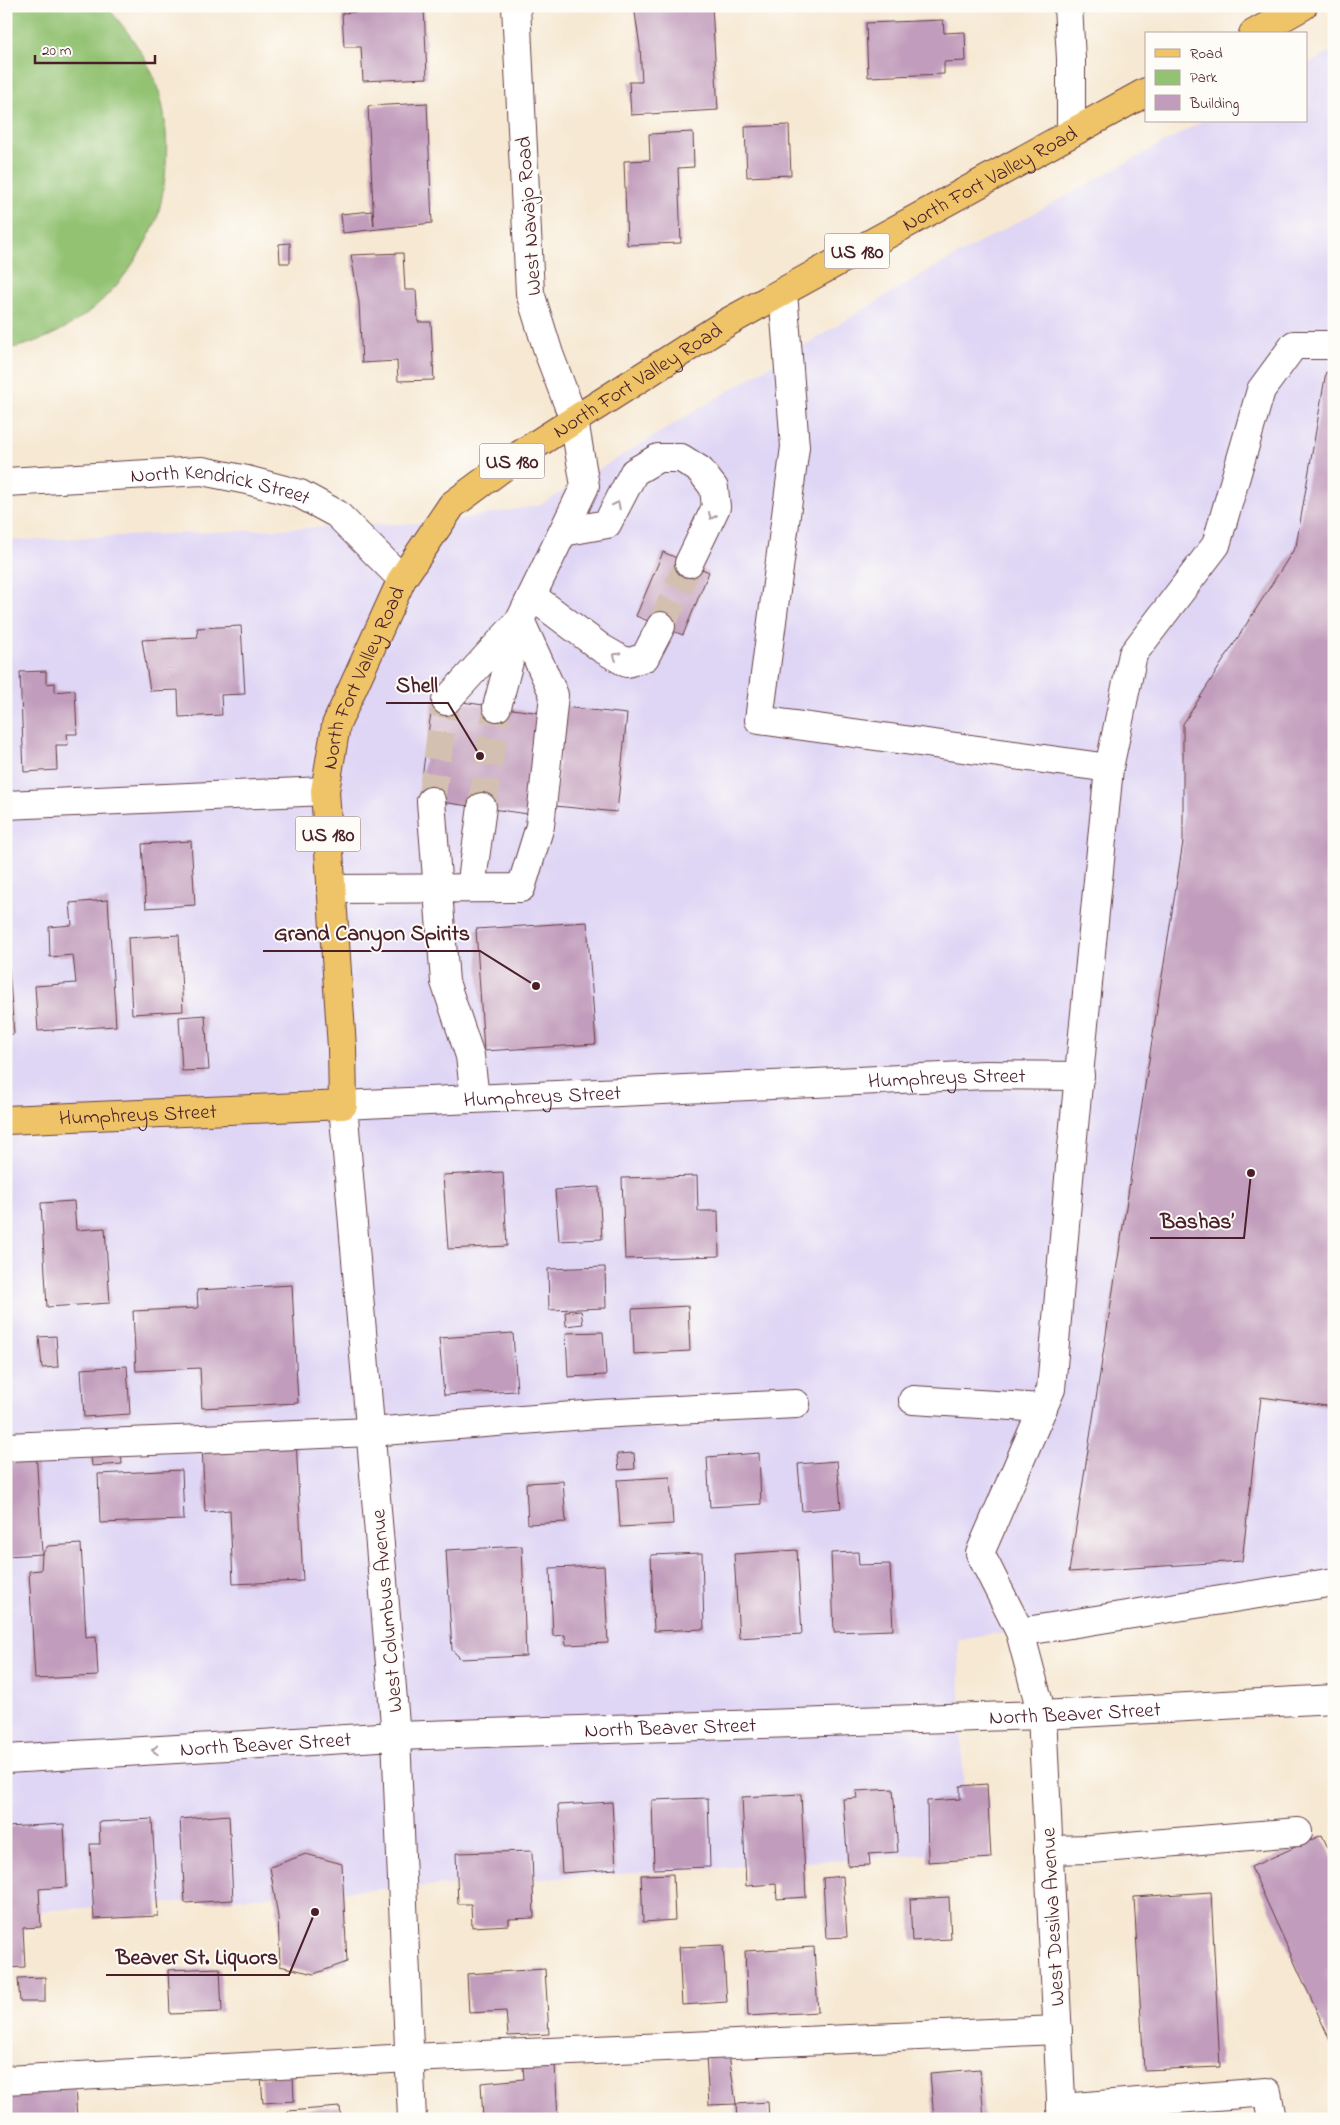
<svg xmlns="http://www.w3.org/2000/svg" width="1340" height="2125" viewBox="0 0 1340 2125" font-family="'Indie Flower',sans-serif">
  <style>
    .built { fill: #dfd5f5 }
    .park { fill: #93c272; stroke: #6e704e }
    .building { fill: #c19cbc }
    .lines { fill: none; stroke-linecap: round; stroke-linejoin: round }
    .minor-tunnel { stroke: #d4c0b1; stroke-width: 28; stroke-dasharray: 28 14; stroke-linecap: butt }
    .minor-casing { stroke: #643d44; stroke-width: 30 }
    .major-casing { stroke: #643d44; stroke-width: 30 }
    .minor { stroke: #fff; stroke-width: 28 }
    .major { stroke: #efc469; stroke-width: 28 }
    .oneway { stroke: #ae9aa0 }
    .labels { text-anchor: middle; stroke-width: 4; stroke-linejoin: round; paint-order: stroke }
    .shield { fill: #fdfcf7; stroke: #806168; stroke-width: 1 }
    .shield-label { font-size: 20px; font-weight: bold; fill: #4a1f2b }
    .street-label { font-size: 21px; fill: #4a1f2b; stroke: #fdfcf7 }
    .leader { fill: none; stroke: #4a1f2b; stroke-width: 2 }
    .callout-dot { fill: #4a1f2b; stroke: #fdfcf7; stroke-width: 2 }
    .callout-label { font-size: 22px; text-anchor: middle; font-weight: bold; fill: #4a1f2b; stroke: #fdfcf7; stroke-width: 4; stroke-linejoin: round; paint-order: stroke }
  </style>
  <rect width="100%" height="100%" fill="#fdfcf7"/>
  <filter id="ink" filterUnits="userSpaceOnUse"><feTurbulence type="fractalNoise" baseFrequency=".02" numOctaves="2"/><feDisplacementMap in="SourceGraphic" scale="10" xChannelSelector="R" yChannelSelector="G"/><feConvolveMatrix kernelMatrix="1 2 1 2 8 2 1 2 1" color-interpolation-filters="sRGB"/></filter>
  <filter id="wash" filterUnits="userSpaceOnUse"><feTurbulence type="fractalNoise" baseFrequency=".0096" numOctaves="4" result="noise"/><feDisplacementMap in="SourceGraphic" scale="20" xChannelSelector="R" yChannelSelector="G"/><feGaussianBlur stdDeviation="1.12" result="paint"/><feColorMatrix in="noise" values="0 0 0 0 0 0 0 0 0 0 0 0 0 0 0 0 0 1.4 0 .05"/><feComposite in="paint" operator="in"/></filter>
  <g filter="url(#wash)">
    <rect width="100%" height="100%" fill="#f6e8d2"/>
    <path class="built" d="M1334,50V1582L958,1639L966,1852L6,1913V541L443,522L540,505L917,277L1203,121H1306V65Z"/>
    <path class="park" d="M6,6H106C131,34 154,66 162,103C170,142 167,181 157,219C154,227 149,235 145,243C118,296 66,340 6,349Z"/>
    <g id="blocks">
      <path class="building" d="M359,6H424L427,78L363,81L361,47H344L342,13L359,12Z
        M634,6H712L718,110L631,115L629,82H642L640,47Z
        M943,20L944,33L965,32L966,61L944,62V74L868,77L866,23Z
        M427,103L432,223L343,233L341,214L372,211L374,226L368,106Z
        M789,125L791,175L747,177L745,127Z
        M693,132L694,167L678,168L681,243L627,245L624,161L650,160L649,134Z
        M290,243V263H280L279,244Z
        M403,253L405,290H416L418,322H431L434,380L398,381L397,361L362,363L359,303L351,255Z
        M1326,372L1334,373V1407L1261,1397L1242,1561L1069,1572L1183,842V724L1296,546Z
        M663,552L709,572L683,635L636,616Z
        M241,626L245,694L221,695L222,715L179,717L178,690L150,691L142,640L198,637L197,628Z
        M46,671V684L55,683V692L75,690L77,734H67L68,745H56L57,770L24,772L20,672Z
        M433,698L541,713L528,814L419,799Z
        M564,707L627,714L617,812L555,806Z
        M191,841L195,905L146,908L142,844Z
        M108,900L116,1026L38,1031L35,986L76,983L73,955L50,957L49,927L72,925L70,903Z
        M587,922L596,1044L484,1051L476,929Z
        M179,935L183,1011L132,1014L128,938Z
        M6,969H9L14,1034H6Z
        M205,1015L209,1070L182,1071L179,1017Z
        M503,1172L507,1246L448,1249L443,1175Z
        M697,1176L698,1211H718L719,1256L625,1259L622,1178Z
        M599,1187L602,1239L559,1241L555,1190Z
        M74,1201L76,1230L105,1228L110,1303L47,1307L41,1203Z
        M605,1267L606,1308L549,1310L548,1269Z
        M292,1285L298,1403L202,1408L200,1368L136,1371L133,1311L198,1308L197,1290Z
        M688,1306L690,1351L634,1354L632,1309Z
        M581,1311L583,1324L566,1326L565,1312Z
        M603,1332L606,1375L568,1377L566,1333Z
        M513,1333L517,1391L444,1395L439,1338Z
        M56,1336L58,1367L42,1368L39,1337Z
        M127,1366L130,1414L84,1417L81,1369Z
        M296,1439L303,1581L233,1584L230,1510L205,1512L202,1444Z
        M121,1444L122,1464L92,1466L90,1445Z
        M36,1449L42,1554L48,1546L81,1544L86,1637L96,1636L98,1676L35,1679L29,1571L41,1570L42,1554L6,1556V1451Z
        M634,1453L635,1469L619,1470L617,1454Z
        M759,1453L761,1504L710,1507L707,1457Z
        M837,1461L841,1508L802,1511L798,1464Z
        M182,1470L184,1520L100,1523L98,1474Z
        M670,1477L673,1524L620,1527L617,1480Z
        M563,1481L566,1522L528,1524L526,1483Z
        M522,1546L526,1656L461,1659L452,1650L446,1550Z
        M797,1550L802,1634L739,1638L734,1554Z
        M858,1552L859,1565L890,1564L893,1630L834,1632L831,1553Z
        M702,1553L704,1629L654,1631L651,1555Z
        M604,1566L608,1643L566,1645L565,1635L553,1636L550,1568Z
        M987,1784L991,1858L928,1862L927,1801L960,1799V1786Z
        M893,1789L898,1852L869,1854L870,1865L848,1866L843,1799L857,1798L856,1791Z
        M801,1794L806,1897L777,1899L776,1884L746,1886L742,1797Z
        M708,1798L710,1867L654,1869L652,1800Z
        M612,1802L616,1869L562,1873L558,1805Z
        M229,1815L233,1900L185,1903L180,1819Z
        M152,1819L158,1916L94,1919L90,1844H100L99,1822Z
        M64,1824L67,1887L39,1889L41,1927L23,1928L25,1967L6,1968V1827Z
        M1322,1835L1334,1861V2049L1251,1867Z
        M532,1851L534,1918L509,1919V1925L472,1927L471,1904H458L456,1853Z
        M306,1854L342,1864L347,1962L314,1974L280,1966L278,1917L270,1867Z
        M673,1874L675,1920L643,1922L641,1875Z
        M843,1876L847,1937L826,1938L823,1878Z
        M1211,1892L1220,2067L1144,2070L1134,1897Z
        M949,1897L951,1939L912,1941L910,1899Z
        M723,1945L727,2002L682,2005L679,1947Z
        M814,1947L818,2012L748,2016L745,1951Z
        M220,1968L222,2012L170,2014L168,1970Z
        M545,1969L549,2034L508,2036L506,2011L469,2013L467,1974Z
        M45,1977V2002H20L18,1978Z
        M729,2054L736,2104L768,2102L769,2119H737L736,2104L709,2105L706,2056Z
        M555,2064L558,2119H483L481,2083L524,2079L523,2067Z
        M980,2069L984,2119H934L930,2073Z
        M293,2075L294,2101L263,2103L261,2077Z
        M75,2085L77,2119H6V2089Z
        M340,2107L341,2119H287L288,2111Z"/>
    </g>
  </g>
  <g filter="url(#ink)">
    <use href="#blocks" fill-opacity="0" stroke="#643d44" stroke-width="1"/>
    <g class="lines">
      <path class="minor-tunnel" d="M661,626L689,563
        M431,801L446,701
        M482,807L497,707"/>
      <defs>
        <g id="minor">
          <path d="M1068,6L1071,59V133"/>
          <path d="M783,292L795,447L759,720L1109,768"/>
          <path id="s1" d="M6,482L202,471L247,480L300,494L337,514L402,579"/>
          <path d="M563,532L607,524L634,472L658,458H681L700,470L714,488L716,507L689,563"/>
          <path d="M532,596L601,648L627,663L645,657L661,626"/>
          <path d="M446,701L520,620"/>
          <path d="M497,707L519,624"/>
          <path d="M431,801L445,982L470,1056L475,1098"/>
          <path d="M6,805L325,791"/>
          <path d="M471,888L482,807"/>
          <path d="M331,889L521,888L540,826L554,695L520,620L585,486L574,420L549,354L530,293L516,6"/>
          <path d="M913,1400L1043,1408"/>
          <path d="M6,1447L371,1432L598,1414L796,1404"/>
          <path d="M1020,1632L1334,1582"/>
          <path id="s2" d="M6,1759L396,1736L1042,1715L1334,1699"/>
          <path d="M1048,1850L1091,1849L1298,1832"/>
          <path d="M6,2080L410,2058L1058,2030"/>
          <path d="M1061,2108L1267,2092L1272,2119"/>
          <path id="s3" d="M412,2119L396,1736L343,1105L985,1075L1080,1076"/>
          <path d="M1062,2119L1042,1715L1020,1632L980,1553L1051,1389L1070,1167L1109,768L1133,654L1216,545L1261,390L1294,345H1334"/>
        </g>
        <g id="major">
          <path d="M1253,34L1303,6"/>
          <path id="s4" d="M6,1120L343,1105L342,1048L325,791L336,725L402,579L452,505L521,454L728,322L1146,92"/>
        </g>
      </defs>
      <use href="#minor" class="minor-casing"/>
      <use href="#major" class="major-casing"/>
      <use href="#minor" class="minor"/>
      <use href="#major" class="major"/>
    </g>
    <defs><path id="oneway-chevron" d="M-2-3.5L2.5 0L-2 3.5" fill="none" stroke-width="1.6" stroke-linecap="round" stroke-linejoin="round" transform="scale(1.25)"/></defs>
    <g class="oneway">
      <use href="#oneway-chevron" transform="translate(617 505) rotate(-63)"/>
      <use href="#oneway-chevron" transform="translate(712 516) rotate(113)"/>
      <use href="#oneway-chevron" transform="translate(616 656) rotate(-150)"/>
      <use href="#oneway-chevron" transform="translate(155 1750) rotate(177)"/>
    </g>
  </g>
  <g class="labels">
    <g class="shield">
      <rect x="824.5" y="233.5" width="65" height="35" rx="4"/>
      <rect x="479.5" y="443.5" width="65" height="35" rx="4"/>
      <rect x="295.5" y="816.5" width="65" height="35" rx="4"/>
    </g>
    <g class="shield-label">
      <text x="857" y="258">US 180</text>
      <text x="512" y="468">US 180</text>
      <text x="328" y="841">US 180</text>
    </g>
    <g class="street-label">
      <text dy="7" stroke="none"><textPath href="#s4" startOffset="1598">North Fort Valley Road</textPath></text>
      <text transform="translate(528 216) rotate(-94)" y="7">West Navajo Road</text>
      <text dy="7" stroke="none"><textPath href="#s4" startOffset="1192">North Fort Valley Road</textPath></text>
      <text dy="7" stroke="none"><textPath href="#s1" startOffset="216">North Kendrick Street</textPath></text>
      <text dy="7" stroke="none"><textPath href="#s4" startOffset="772">North Fort Valley Road</textPath></text>
      <text dy="7" stroke="none"><textPath href="#s3" startOffset="1621">Humphreys Street</textPath></text>
      <text dy="7" stroke="none"><textPath href="#s3" startOffset="1216">Humphreys Street</textPath></text>
      <text dy="7" stroke="none"><textPath href="#s4" startOffset="132">Humphreys Street</textPath></text>
      <text transform="translate(386 1611) rotate(-95)" y="7">West Columbus Avenue</text>
      <text dy="7" stroke="none"><textPath href="#s2" startOffset="1070">North Beaver Street</textPath></text>
      <text dy="7" stroke="none"><textPath href="#s2" startOffset="665">North Beaver Street</textPath></text>
      <text dy="7" stroke="none"><textPath href="#s2" startOffset="260">North Beaver Street</textPath></text>
      <text transform="translate(1052 1917) rotate(-93)" y="7">West Desilva Avenue</text>
    </g>
  </g>
  <path class="leader" d="M480 756L448 703H386M536 986L480 951H263M1251 1173L1244 1238H1150M315 1912L289 1975H106"/>
  <g class="callout-dot">
    <circle cx="480" cy="756" r="5"/>
    <circle cx="536" cy="986" r="5"/>
    <circle cx="1251" cy="1173" r="5"/>
    <circle cx="315" cy="1912" r="5"/>
  </g>
  <g class="callout-label">
    <text x="417" y="692">Shell</text>
    <text x="372" y="940">Grand Canyon Spirits</text>
    <text x="1197" y="1228">Bashas’</text>
    <text x="197" y="1964">Beaver St. Liquors</text>
  </g>
  <rect width="1340" height="2125" fill="none" stroke="#fdfcf7" stroke-width="25"/>
  <rect x="1145" y="32" width="162" height="90" fill="#fdfcf7" stroke="#b5a4a5"/>
  <rect x="1155" y="49" width="25" height="8" fill="#efc469" stroke="#b5a4a5"/>
  <text x="1190" y="58" font-size="15" fill="#4a1f2b">Road</text>
  <rect x="1155" y="70" width="25" height="15" fill="#93c272" stroke="#b5a4a5"/>
  <text x="1190" y="82" font-size="15" fill="#4a1f2b">Park</text>
  <rect x="1155" y="95" width="25" height="15" fill="#c19cbc" stroke="#b5a4a5"/>
  <text x="1190" y="108" font-size="15" fill="#4a1f2b">Building</text>
  <path d="M35 55v8h120v-8" fill="none" stroke="#4a1f2b" stroke-width="2.5"/>
  <text x="42" y="55" font-size="15" fill="#4a1f2b" stroke="#fdfcf7" stroke-width="4" paint-order="stroke">20 m</text>
</svg>
